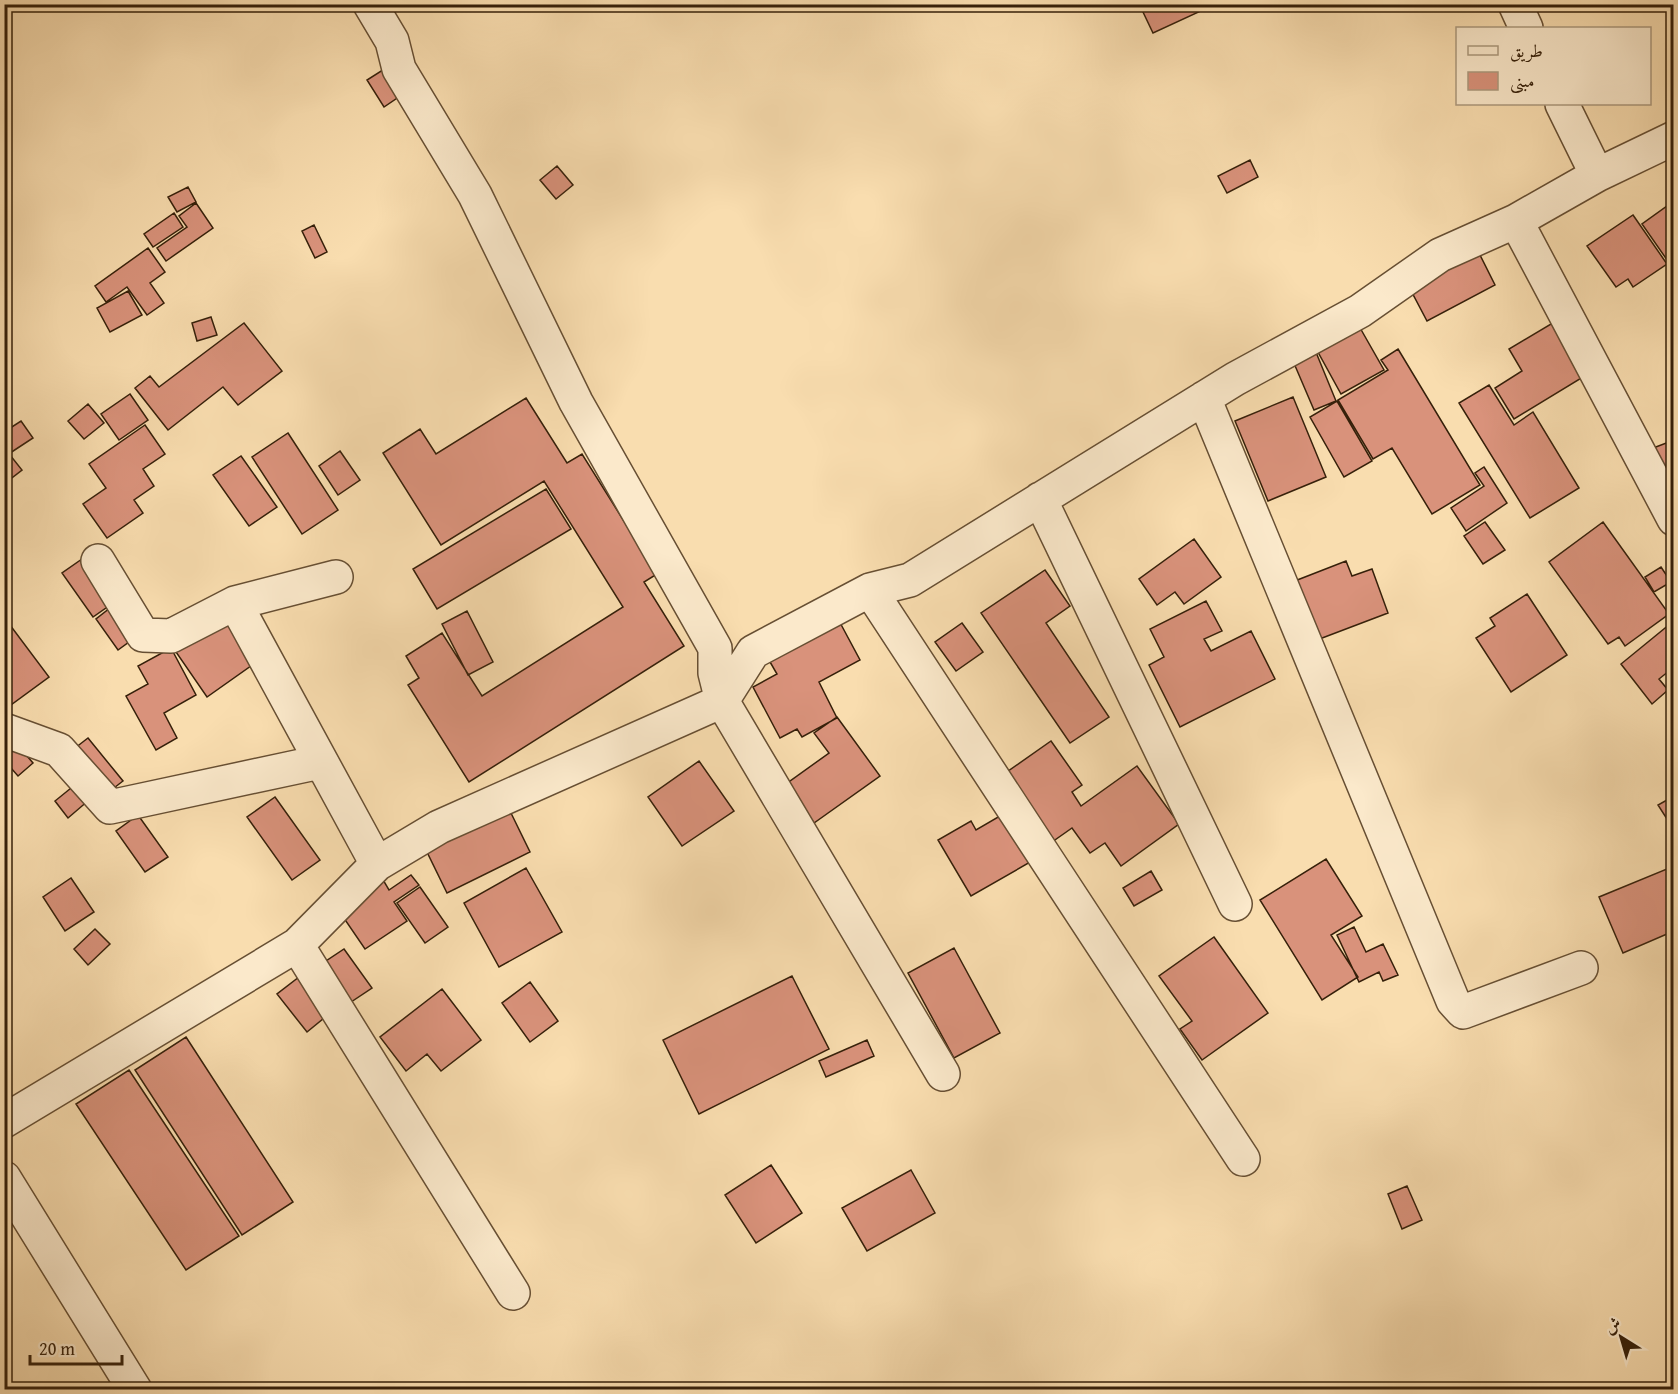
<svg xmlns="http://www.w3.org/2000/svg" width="1678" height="1394" viewBox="0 0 1678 1394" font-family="'Gentium Book Plus',Amiri,serif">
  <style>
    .building { fill: #d9927b; stroke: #36200a; stroke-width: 1.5 }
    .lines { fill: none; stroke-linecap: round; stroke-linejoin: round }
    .minor-casing { stroke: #674f33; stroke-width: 36 }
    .minor { stroke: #fbe9cb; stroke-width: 33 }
  </style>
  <rect width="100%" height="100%" fill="#f9ddaf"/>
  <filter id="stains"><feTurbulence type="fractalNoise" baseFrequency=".00333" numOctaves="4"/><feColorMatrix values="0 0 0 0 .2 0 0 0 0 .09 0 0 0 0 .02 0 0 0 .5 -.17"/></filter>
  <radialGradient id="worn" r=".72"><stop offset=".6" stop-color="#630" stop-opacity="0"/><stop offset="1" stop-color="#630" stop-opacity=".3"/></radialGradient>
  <path class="building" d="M1143,4H1200L1203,10L1153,33L1143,12L1146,10Z
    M389,66L406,92L384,107L367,80Z
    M1250,160L1258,177L1227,193L1218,176Z
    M557,166L573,185L556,199L540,180Z
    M188,187L196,202L177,212L168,197Z
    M1674,201V267H1672L1642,224Z
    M196,203L213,228L166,261L157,248L187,227L179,216Z
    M174,213L183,227L153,247L144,234Z
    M1633,215L1667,264L1633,287L1628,279L1616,287L1587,246Z
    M314,225L327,252L315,258L302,231Z
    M1476,247L1495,285L1427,321L1407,283Z
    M148,248L165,272L150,283L164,303L147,315L127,287L106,302L95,286Z
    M128,291L142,315L110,332L97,308Z
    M211,317L217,335L197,341L192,323Z
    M1355,319L1384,370L1341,394L1313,343Z
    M1556,321L1588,374L1514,419L1495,388L1522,371L1509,349Z
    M244,323L282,371L238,405L223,387L168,430L135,388L150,376L159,387Z
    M1313,345L1336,401L1314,410L1290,354Z
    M1398,349L1480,485L1432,514L1392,448L1373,459L1338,400L1388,370L1381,360Z
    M1489,385L1514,425L1533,412L1579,488L1530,518L1459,403Z
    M130,394L148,420L119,440L101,414Z
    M1293,397L1326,477L1268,501L1235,421Z
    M526,398L567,463L582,454L657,574L644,582L684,646L469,782L408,685L419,678L406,656L442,633L482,696L623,607L544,481L441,545L383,453L420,429L436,454Z
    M1337,401L1372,461L1344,477L1310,417Z
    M88,404L104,423L84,439L68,421Z
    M21,421L33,438L4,457V432Z
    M145,425L165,454L143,469L154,486L134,500L143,513L107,538L83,504L106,488L89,464Z
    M288,433L338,510L302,534L252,457Z
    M1674,440V483L1663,487L1648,450Z
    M340,451L360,480L338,495L319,466Z
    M10,455L22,470L4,484V459Z
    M241,456L277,507L249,526L213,475Z
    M1484,467L1507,503L1466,531L1451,508L1484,486L1475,473Z
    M546,489L571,529L437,609L413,569Z
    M1485,522L1505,550L1483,564L1464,536Z
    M1603,522L1669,614L1625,646L1619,637L1608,644L1549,562Z
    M1194,539L1221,577L1184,604L1175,592L1157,605L1139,579Z
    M82,559L113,603L93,617L62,573Z
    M1346,561L1352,576L1372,569L1388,613L1309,643L1287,584Z
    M1661,567L1671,582L1654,592L1645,577Z
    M1045,570L1070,606L1046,623L1109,717L1070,743L981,613Z
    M1527,594L1567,655L1511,692L1476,638L1495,626L1490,618Z
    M1206,601L1222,631L1204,639L1211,651L1251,631L1275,679L1180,727L1149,665L1164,657L1150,629Z
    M110,608L133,639L118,650L96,619Z
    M467,611L493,662L468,675L442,624Z
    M227,616L258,661L207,697L176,652Z
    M4,617L49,677L4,710Z
    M837,617L860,660L819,682L837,718L802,737L797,729L780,738L753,687L777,674L766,655Z
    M962,623L983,652L956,671L935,642Z
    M1670,624L1674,628V667L1659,679L1668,690L1652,704L1621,664Z
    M171,648L196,695L164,713L177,738L156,750L126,696L148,684L138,666Z
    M837,717L880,776L814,823L786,784L829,753L814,733Z
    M88,738L123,781L110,791L75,748Z
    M1051,741L1082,785L1072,792L1081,806L1137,766L1179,824L1121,866L1105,843L1090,853L1072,828L1052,842L1004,774Z
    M15,742L33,763L18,776L4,760V751Z
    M699,761L734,811L682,846L648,797Z
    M76,784L89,800L68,818L55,801Z
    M1674,796V830L1658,805Z
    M275,797L320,860L292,880L247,817Z
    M509,809L530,852L447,893L426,850Z
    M1005,813L1032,861L971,896L938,840L971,821L976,830Z
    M138,815L168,857L145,872L116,831Z
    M1326,859L1362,916L1331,935L1358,977L1322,1000L1260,900Z
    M1674,866V931L1623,953L1599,897Z
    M526,868L562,932L499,967L464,903Z
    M1151,871L1162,890L1134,906L1123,888Z
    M411,875L419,885L394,902L407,921L365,949L337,908L382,878L389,890Z
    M71,878L94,912L65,931L43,897Z
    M420,887L448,927L425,943L397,903Z
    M1354,927L1366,952L1383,944L1398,975L1383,981L1379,972L1359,982L1337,935Z
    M95,929L110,944L88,965L74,949Z
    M1214,937L1268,1013L1202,1060L1180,1029L1192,1021L1159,976Z
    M954,948L1000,1033L954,1058L908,973Z
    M344,949L372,988L351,1002L323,963Z
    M792,976L829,1049L699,1114L663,1040Z
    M299,977L329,1014L307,1032L277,994Z
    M530,982L558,1021L530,1042L502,1003Z
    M442,989L481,1040L441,1071L427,1054L406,1071L380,1037Z
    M186,1037L293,1202L242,1235L135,1070Z
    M867,1040L874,1056L826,1077L819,1061Z
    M129,1070L239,1236L186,1270L76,1104Z
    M771,1165L802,1213L756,1243L725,1195Z
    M911,1170L935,1213L867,1251L842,1208Z
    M1407,1186L1422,1220L1402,1229L1388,1194Z"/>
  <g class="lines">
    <defs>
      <path id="minor" d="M370,4L392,41L399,69L475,195L576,402L715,648V673L722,701L943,1074
        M1515,4L1526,28
        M1562,104L1597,175
        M1516,221L1674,519
        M1204,398L1453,1001L1463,1012L1581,968
        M1040,499L1235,904
        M98,561L143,635L171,636L235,603L336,577
        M870,590L1243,1159
        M235,603L377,864
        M4,730L59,750L110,807L320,762
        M297,945L513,1293
        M4,1121L297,945L377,864L439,827L722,701L753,652L870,590L910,580L1235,379L1360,311L1440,255L1516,221L1597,175L1674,138
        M4,1178L135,1390"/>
    </defs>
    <use href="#minor" class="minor-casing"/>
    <use href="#minor" class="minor"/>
  </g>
  <rect width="1678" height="1394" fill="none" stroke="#f9ddaf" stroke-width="24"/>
  <rect x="6" y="6" width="1666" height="1382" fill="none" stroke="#36200a" stroke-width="3"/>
  <rect x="12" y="12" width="1654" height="1370" fill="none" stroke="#36200a" stroke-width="1.5"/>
  <rect x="1456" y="27" width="195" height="78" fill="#fbe9cb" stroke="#ac997e" stroke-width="1.5"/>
  <rect x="1468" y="46" width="30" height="9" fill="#fbe9cb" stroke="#ac997e" stroke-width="1.5"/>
  <text x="1510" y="57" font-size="18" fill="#36200a">طريق</text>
  <rect x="1468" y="72" width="30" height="18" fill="#d9927b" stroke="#ac997e" stroke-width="1.5"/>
  <text x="1510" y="87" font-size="18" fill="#36200a">مبنى</text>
  <g transform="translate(1621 1337) rotate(323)" stroke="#fbe9cb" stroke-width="4.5" paint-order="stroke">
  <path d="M0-4.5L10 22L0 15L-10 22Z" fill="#36200a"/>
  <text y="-9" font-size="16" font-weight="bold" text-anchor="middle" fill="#36200a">ش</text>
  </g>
  <path d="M30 1355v9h92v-9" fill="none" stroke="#36200a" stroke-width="3"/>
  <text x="39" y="1355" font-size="18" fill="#36200a" stroke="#fbe9cb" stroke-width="4.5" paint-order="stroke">20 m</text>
  <rect width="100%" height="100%" filter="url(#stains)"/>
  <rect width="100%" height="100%" fill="url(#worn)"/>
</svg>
